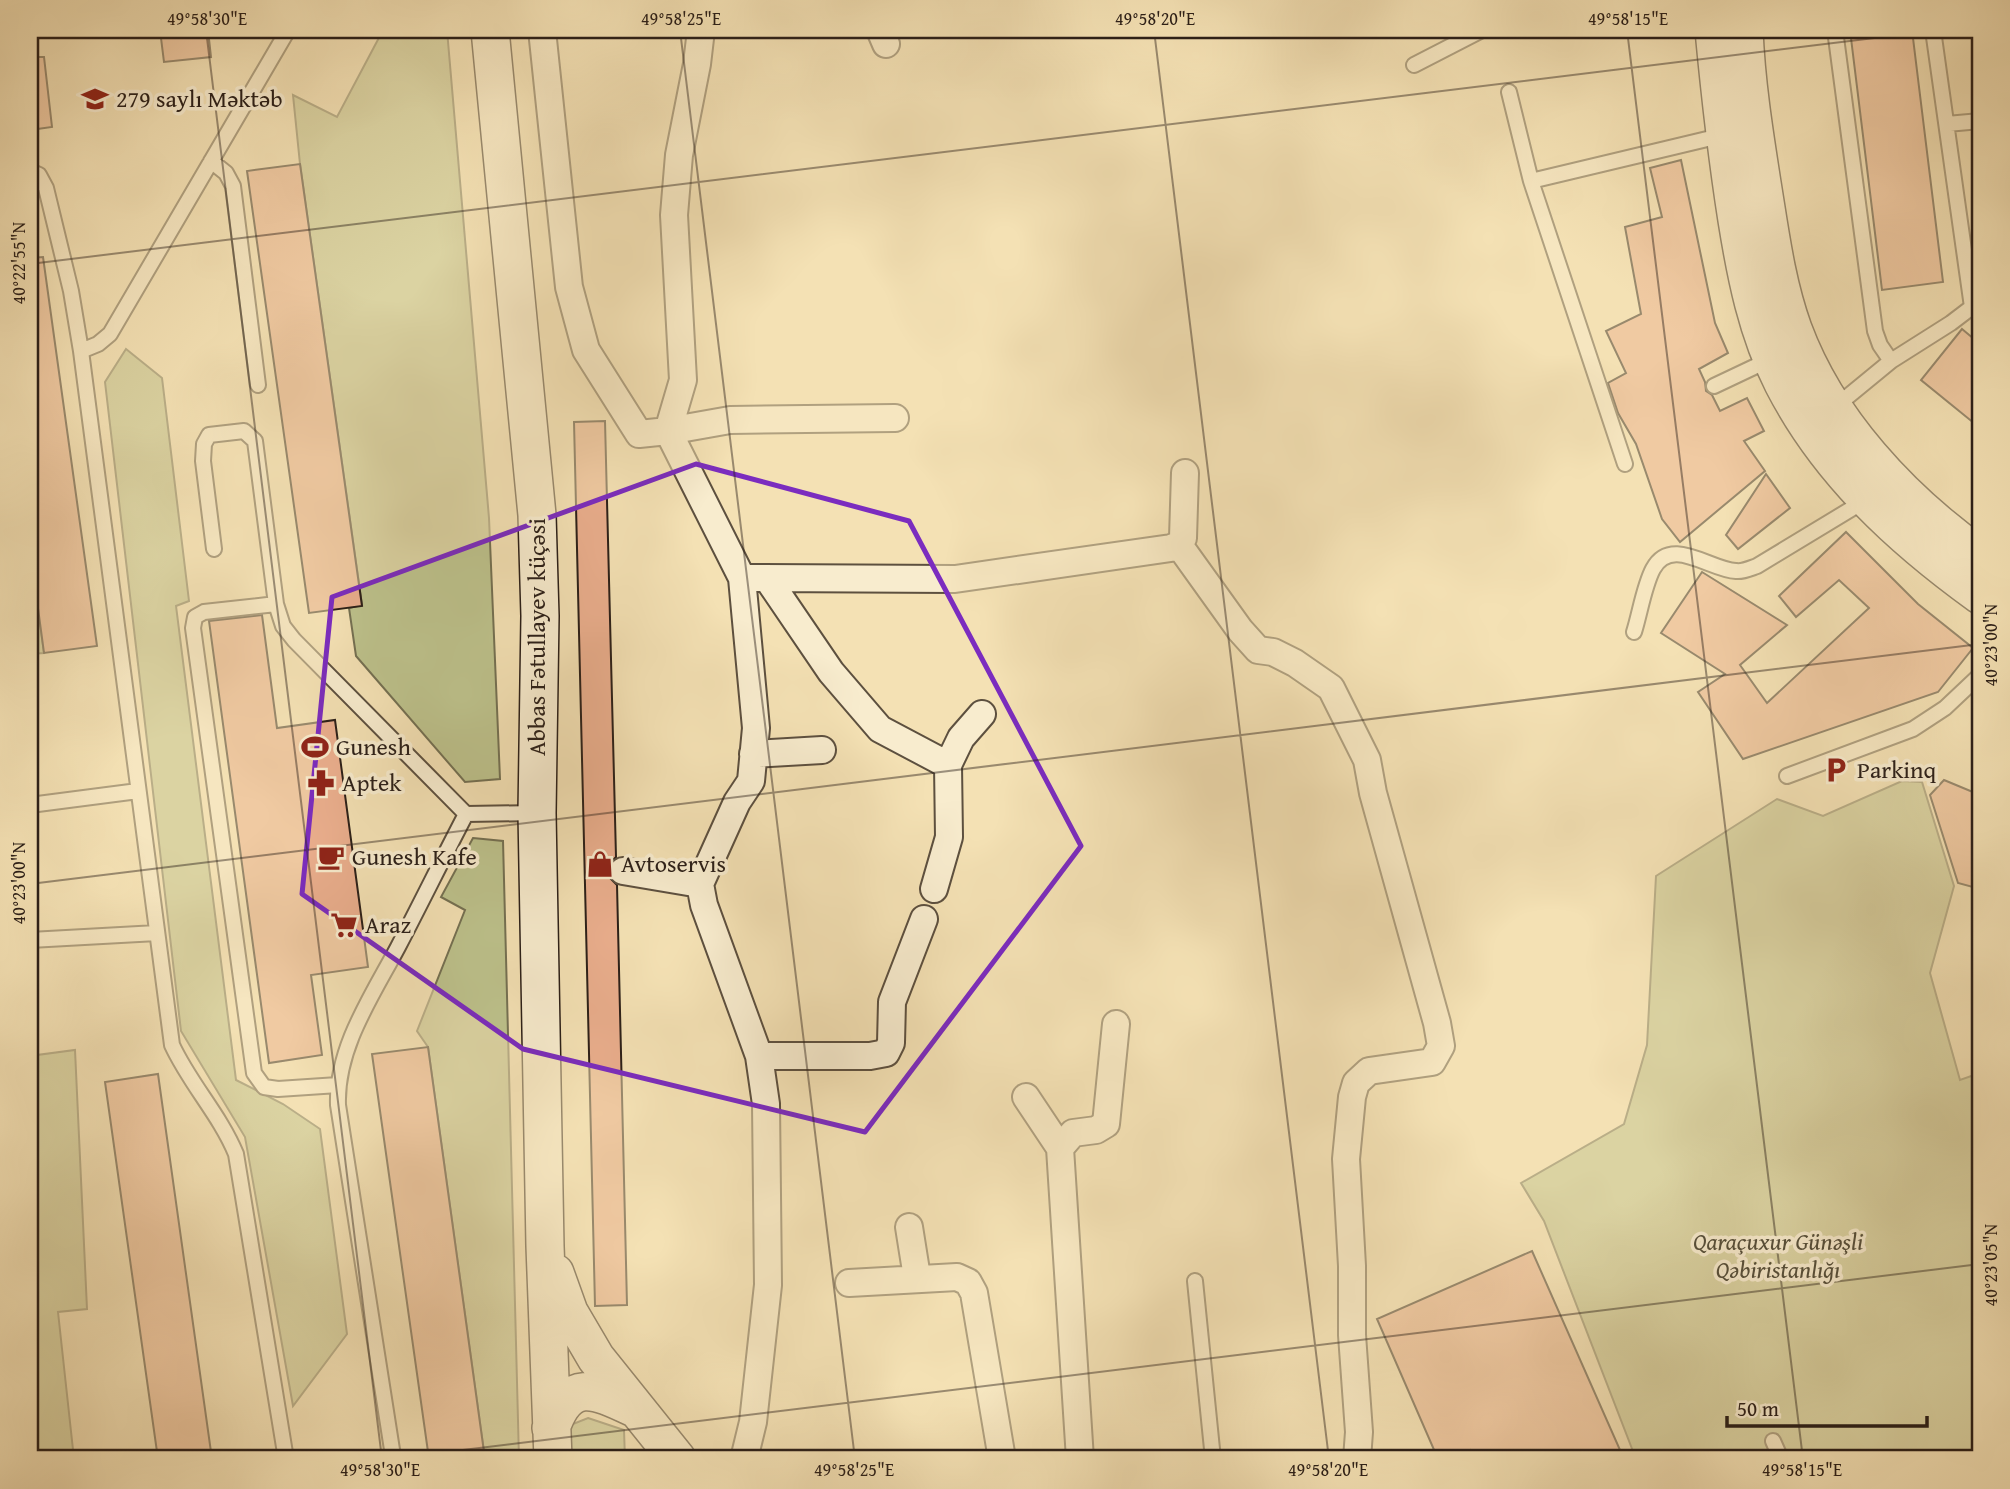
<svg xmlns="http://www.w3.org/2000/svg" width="2010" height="1489" viewBox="0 0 2010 1489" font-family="'Gentium Book Plus',serif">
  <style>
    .green { fill: #bdc28c; stroke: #747052; stroke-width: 2 }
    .building { fill: #eaae8d; stroke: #2b1f18; stroke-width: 2 }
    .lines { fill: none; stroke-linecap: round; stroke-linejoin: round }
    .lane-casing { stroke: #5d503f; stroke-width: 18 }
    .street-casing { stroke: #5d503f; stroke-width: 30 }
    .secondary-casing { stroke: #2b1f18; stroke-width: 40 }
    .lane { stroke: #f8ecce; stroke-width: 14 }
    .street { stroke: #f8ecce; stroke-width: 26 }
    .secondary { stroke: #f8ecce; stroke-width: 37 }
    .marked { fill: none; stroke: #7b2cbf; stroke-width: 5; stroke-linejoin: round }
    .ticks { fill: none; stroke: #2b1f18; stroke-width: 2; stroke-opacity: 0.45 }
    .labels { text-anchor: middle; stroke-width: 7; stroke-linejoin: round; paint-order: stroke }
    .poi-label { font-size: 24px; fill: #2b1f18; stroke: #f8ecce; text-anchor: start }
    .street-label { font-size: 24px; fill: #2b1f18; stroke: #f8ecce }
    .park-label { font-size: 24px; font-style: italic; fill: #57503b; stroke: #f8ecce }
    .neatline { fill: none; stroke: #2b1f18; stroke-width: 2.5 }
    .ticks-label { font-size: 18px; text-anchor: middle; fill: #2b1f18 }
  </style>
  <rect width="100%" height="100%" fill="#f4e1b4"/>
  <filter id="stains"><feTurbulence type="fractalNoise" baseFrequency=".00286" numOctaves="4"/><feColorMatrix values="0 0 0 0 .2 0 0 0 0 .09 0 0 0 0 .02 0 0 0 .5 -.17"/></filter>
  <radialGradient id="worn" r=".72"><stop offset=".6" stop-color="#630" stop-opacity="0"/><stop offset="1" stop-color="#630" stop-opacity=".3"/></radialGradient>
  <path class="green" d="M379,30H447L489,518L500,779L465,782L356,656L349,608L362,605L300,164L293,95L337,117L382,32Z
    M126,349L162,378L189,601L176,606L236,1080L283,1104L320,1129L347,1334L293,1406L245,1137L181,1031L105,382Z
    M30,549L44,653L30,654Z
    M1902,781L1922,782L1954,886L1930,973L1960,1080L1980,1073V1459H1636L1544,1221L1521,1183L1624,1124L1647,1045L1656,876L1777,799L1823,816Z
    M473,838L503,841L519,1459H485L428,1047L417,1031L465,910L441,897Z
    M75,1050L87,1309L58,1312L74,1459H30V1056Z
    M588,1418L624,1430L625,1459H570L568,1426Z"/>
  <path class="building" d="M160,30H208L211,57L164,62Z
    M1850,30H1912L1943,282L1882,290Z
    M30,57H44L52,127L30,130Z
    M1681,160L1715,323L1728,353L1699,369L1705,382L1706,391L1712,395L1720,411L1747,398L1764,431L1744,441L1765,471L1680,542L1662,519L1636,444L1618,413L1608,383L1626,373L1606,331L1641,314L1625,227L1662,217L1650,168Z
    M300,164L362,606L309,613L247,171Z
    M43,257L97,646L44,653L30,549V258Z
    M1962,329L1980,344V428L1921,380Z
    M605,421L616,857L611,862L607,869L609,877L617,885L627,1305L595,1306L574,422Z
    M1766,474L1790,508L1738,549L1726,535Z
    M1846,532L1918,604L1973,648L1938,692L1743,759L1698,692L1725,674L1661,633L1702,572L1787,625L1740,665L1767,703L1869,608L1839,580L1796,617L1779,596Z
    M262,615L277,728L335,720L368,967L311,975L322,1055L269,1063L209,621Z
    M1944,780L1980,795V889L1958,883L1930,795Z
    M428,1047L485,1459H429L372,1054Z
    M158,1074L212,1459H158L105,1082Z
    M1532,1251L1624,1459H1474L1470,1450L1449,1459H1438L1377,1319Z"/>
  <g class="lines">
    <defs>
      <path id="lane" d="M1835,30L1875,331L1880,345L1891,361
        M1933,30L1972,307
        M1414,65L1482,30
        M1509,92L1531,181
        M1947,124L1980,121
        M211,161L226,173L233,186L258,385
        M30,171L39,175L46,188L71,291L81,351
        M1714,386L1771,359
        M1835,407L1891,361L1951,323L1972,307L1980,314
        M1625,464L1531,181L1724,135
        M214,549L203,461L204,444L209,435L244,431L255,441L276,604L283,626L294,640L466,814
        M276,604L204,612L195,617L193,628L254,1073L264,1087L278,1089L338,1085
        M1634,632C1640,613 1644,586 1653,569C1671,535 1710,570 1736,571C1743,572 1751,568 1757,566L1866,500
        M1787,776L1913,729L1945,708L1980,675
        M30,805L138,791
        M30,940L157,933
        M1195,1281L1213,1459
        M1773,1441L1781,1459
        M393,1456L338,1105C336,1048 372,996 398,947C421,903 443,858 466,814L536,813
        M286,1459L236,1154C220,1115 190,1084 172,1045L81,351L98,344L110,334L288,30"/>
      <path id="street" d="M542,30L569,287L586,350L639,434L668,431L742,578L756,728L751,781L737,802L700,884L704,905L759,1056L766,1104L768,1285L753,1422L744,1459
        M701,30L697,64L679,155L674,215L683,380L668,431L730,420L895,418
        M880,30L886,44
        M1179,545L1240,630L1258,650L1273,652L1295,663L1331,688L1367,760L1373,793L1437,1023L1441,1046L1432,1062L1369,1071L1356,1083L1352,1097L1346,1159L1352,1266V1335L1359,1432L1357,1459
        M742,578L955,579L1171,548L1179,545L1183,538L1185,473
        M767,578L831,672L880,729L948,765
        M753,754L822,750
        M623,871L700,884
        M934,889L949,837L948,765L961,738L982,714
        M759,1056H870L886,1053L891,1043L892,1002L924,919
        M1026,1097L1060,1148
        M909,1227L917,1277
        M849,1283L957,1277L968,1282L974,1293L1002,1459
        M1080,1459L1060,1148L1073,1133L1096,1130L1106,1124L1116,1024"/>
      <path id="secondary" d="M490,30L537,515L540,616L537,813L545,1246L553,1459
        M1714,30C1720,94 1727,156 1737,220C1746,276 1757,332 1783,383C1828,471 1901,538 1980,595
        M1744,30C1746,81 1754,132 1762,183C1770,232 1776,282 1793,329C1827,421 1901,500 1980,556
        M555,1273L569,1312L596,1358L677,1459
        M551,1428C569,1377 594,1389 634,1408"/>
    </defs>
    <use href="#lane" class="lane-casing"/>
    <use href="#street" class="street-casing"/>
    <use href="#secondary" class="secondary-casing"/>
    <use href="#lane" class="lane"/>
    <use href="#street" class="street"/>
    <use href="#secondary" class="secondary"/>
  </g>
  <path d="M0 0H2010V1489H0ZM696,464L909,521L1081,846L865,1132L523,1049L302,894L332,597Z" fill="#f4e1b4" fill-opacity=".55" fill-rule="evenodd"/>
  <path class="marked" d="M696,464L909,521L1081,846L865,1132L523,1049L302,894L332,597Z"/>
  <path class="ticks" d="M206,30L382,1459M680,30L855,1459M1154,30L1329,1459M1627,30L1803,1459M30,264L1940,30M30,884L1980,644M389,1459L1980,1264"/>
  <defs>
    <symbol id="school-bare" viewBox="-9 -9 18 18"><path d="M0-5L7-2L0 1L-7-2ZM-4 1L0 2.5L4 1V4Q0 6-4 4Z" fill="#8f2418" stroke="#f8ecce" stroke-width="2.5" paint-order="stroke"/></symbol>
    <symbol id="stadium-bare" viewBox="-9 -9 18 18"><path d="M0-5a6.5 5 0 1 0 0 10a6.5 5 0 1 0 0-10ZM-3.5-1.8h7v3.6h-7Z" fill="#8f2418" stroke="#f8ecce" stroke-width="2.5" paint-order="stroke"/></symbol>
    <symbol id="parking-bare" viewBox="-9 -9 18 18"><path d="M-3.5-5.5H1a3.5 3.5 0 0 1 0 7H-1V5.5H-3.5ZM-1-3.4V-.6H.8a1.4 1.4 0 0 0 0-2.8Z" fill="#8f2418" stroke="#f8ecce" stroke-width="2.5" paint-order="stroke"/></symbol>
    <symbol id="pharmacy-bare" viewBox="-9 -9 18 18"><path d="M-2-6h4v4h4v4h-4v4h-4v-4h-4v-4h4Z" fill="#8f2418" stroke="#f8ecce" stroke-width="2.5" paint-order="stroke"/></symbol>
    <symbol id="cafe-bare" viewBox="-9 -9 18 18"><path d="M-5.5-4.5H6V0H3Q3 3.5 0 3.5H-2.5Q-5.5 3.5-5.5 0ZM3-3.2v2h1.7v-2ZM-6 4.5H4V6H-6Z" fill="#8f2418" stroke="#f8ecce" stroke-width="2.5" paint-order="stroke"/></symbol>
    <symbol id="shop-bare" viewBox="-9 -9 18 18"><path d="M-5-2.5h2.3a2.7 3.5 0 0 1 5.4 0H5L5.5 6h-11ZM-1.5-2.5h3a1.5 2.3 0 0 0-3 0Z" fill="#8f2418" stroke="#f8ecce" stroke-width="2.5" paint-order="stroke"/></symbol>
    <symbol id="supermarket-bare" viewBox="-9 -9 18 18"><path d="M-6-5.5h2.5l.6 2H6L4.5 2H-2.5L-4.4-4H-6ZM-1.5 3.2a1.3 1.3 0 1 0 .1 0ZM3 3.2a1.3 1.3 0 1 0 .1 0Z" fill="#8f2418" stroke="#f8ecce" stroke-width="2.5" paint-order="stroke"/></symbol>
  </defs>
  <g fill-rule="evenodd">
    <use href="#school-bare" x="76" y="80" width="38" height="38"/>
    <use href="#stadium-bare" x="296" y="728" width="38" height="38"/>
    <use href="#parking-bare" x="1817" y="751" width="38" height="38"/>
    <use href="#pharmacy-bare" x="302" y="764" width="38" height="38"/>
    <use href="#cafe-bare" x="312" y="838" width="38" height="38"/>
    <use href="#shop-bare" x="581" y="845" width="38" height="38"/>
    <use href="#supermarket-bare" x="325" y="906" width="38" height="38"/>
  </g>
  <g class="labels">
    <g class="poi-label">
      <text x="116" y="107">279 saylı Məktəb</text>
      <text x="336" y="755">Gunesh</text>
      <text x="1857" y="778">Parkinq</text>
      <text x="342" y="791">Aptek</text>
      <text x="352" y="865">Gunesh Kafe</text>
      <text x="621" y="872">Avtoservis</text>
      <text x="365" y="933">Araz</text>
    </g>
    <g class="street-label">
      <text transform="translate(537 637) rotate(-90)" y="8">Abbas Fətullayev küçəsi</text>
    </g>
    <g class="park-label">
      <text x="1778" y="1250">Qaraçuxur Günəşli<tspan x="1778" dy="28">Qəbiristanlığı</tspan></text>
    </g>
  </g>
  <rect width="2010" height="1489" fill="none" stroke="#f4e1b4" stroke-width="77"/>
  <path d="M1727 1416v10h200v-10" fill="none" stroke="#2b1f18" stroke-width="3.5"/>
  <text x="1737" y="1416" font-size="21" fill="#2b1f18" stroke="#f8ecce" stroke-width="5" paint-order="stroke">50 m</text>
  <rect x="38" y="38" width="1934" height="1412" class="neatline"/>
  <g class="ticks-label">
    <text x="207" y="25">49°58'30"E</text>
    <text x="681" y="25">49°58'25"E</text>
    <text x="1155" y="25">49°58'20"E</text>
    <text x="1628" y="25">49°58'15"E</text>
    <text transform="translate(19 263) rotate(-90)" y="6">40°22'55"N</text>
    <text transform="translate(1991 645) rotate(-90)" y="6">40°23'00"N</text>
    <text transform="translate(19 883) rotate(-90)" y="6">40°23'00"N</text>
    <text transform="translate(1991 1265) rotate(-90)" y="6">40°23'05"N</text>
    <text x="380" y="1476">49°58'30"E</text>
    <text x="854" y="1476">49°58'25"E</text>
    <text x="1328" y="1476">49°58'20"E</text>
    <text x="1802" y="1476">49°58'15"E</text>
  </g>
  <rect width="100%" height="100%" filter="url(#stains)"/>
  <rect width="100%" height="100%" fill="url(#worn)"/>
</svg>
